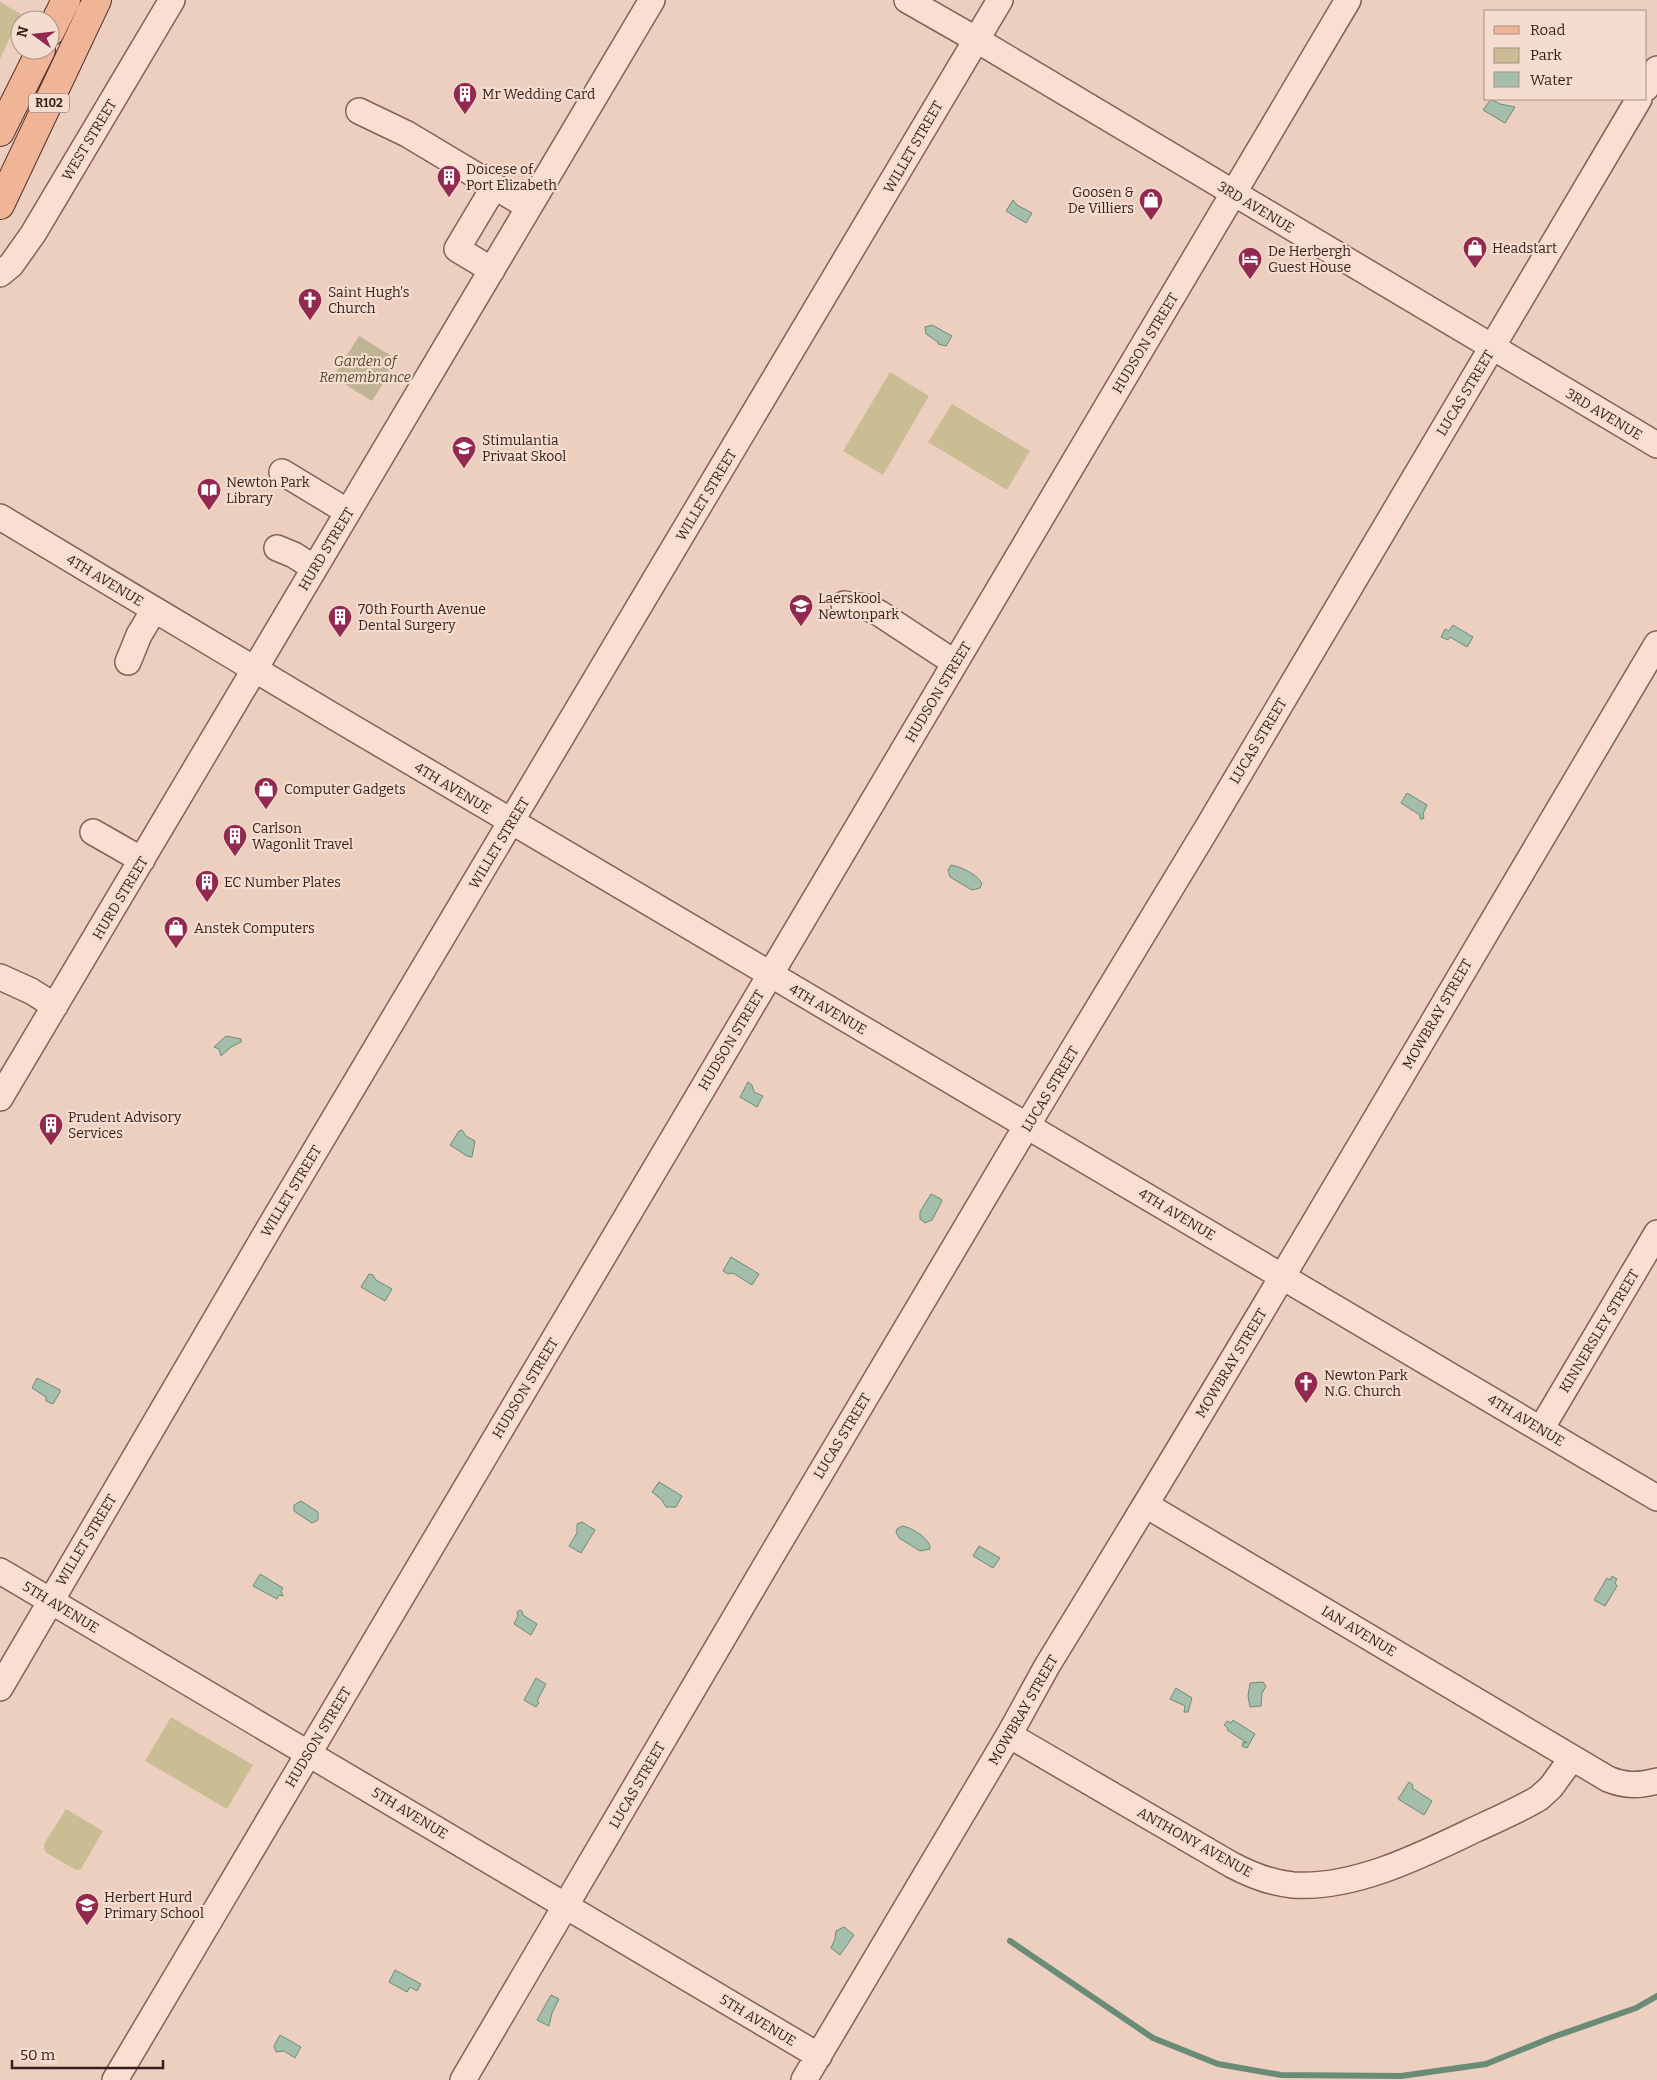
<svg xmlns="http://www.w3.org/2000/svg" width="1657" height="2080" viewBox="0 0 1657 2080" font-family="Bitter,serif">
  <style>
    .green { fill: #cabd94 }
    .cemetery { fill: #bfb493 }
    .water { fill: #a3bfac; stroke: #6a8c77 }
    .lines { fill: none; stroke-linecap: round; stroke-linejoin: round }
    .stream { stroke: #6a8c77; stroke-width: 6 }
    .minor-casing { stroke: #856058; stroke-width: 28 }
    .major-casing { stroke: #52312d; stroke-width: 30 }
    .minor { stroke: #f8dfd2; stroke-width: 25 }
    .major { stroke: #f0b497; stroke-width: 28 }
    .labels { text-anchor: middle; stroke-width: 4.5; stroke-linejoin: round; paint-order: stroke }
    .shield { fill: #f4dccf; stroke: #6e5852; stroke-width: 1 }
    .shield-label { font-size: 12px; font-weight: bold; fill: #351f1c }
    .poi-label { font-size: 14px; fill: #351f1c; stroke: #f4dccf; text-anchor: start }
    .street-label { font-size: 14px; fill: #351f1c; stroke: #f4dccf }
    .park-label { font-size: 14px; font-style: italic; fill: #514c23; stroke: #f4dccf }
  </style>
  <rect width="100%" height="100%" fill="#edcfc0"/>
  <path class="green" d="M0,2L21,14L0,59Z
    M890,372L929,396L883,475L843,451Z
    M952,404L1030,451L1007,490L928,442Z
    M171,1717L253,1765L227,1809L145,1761Z
    M66,1809L103,1831L81,1869L76,1870L45,1852L44,1844Z"/>
  <path class="cemetery" d="M359,336L398,360L372,401L333,377Z"/>
  <path class="water" d="M1491,99L1500,104L1515,107L1505,123L1483,110Z
    M1013,200L1017,205L1032,213L1026,223L1006,211Z
    M932,325L952,336L946,346L938,344V342L926,334L925,327Z
    M1453,625L1473,637L1467,647L1450,637L1448,640L1441,637L1445,629L1449,631Z
    M1407,793L1427,805L1423,814L1424,818L1423,819H1420V815L1401,803Z
    M951,865C962,867 976,874 982,883L980,888L972,890L950,877L948,870Z
    M226,1036L241,1039V1042L231,1047L221,1056L219,1049L214,1047Z
    M748,1082L752,1085L754,1092L763,1096L757,1107L740,1097Z
    M462,1130L466,1136L475,1141L472,1157L467,1156L450,1145L459,1131Z
    M931,1194L941,1199L942,1201L932,1220L925,1223L920,1219V1212Z
    M731,1257L759,1274L752,1285L733,1273L728,1274L723,1271Z
    M369,1274L373,1275L376,1280L392,1289L385,1301L361,1287Z
    M37,1378L60,1390V1392L53,1404L46,1401V1397L32,1388Z
    M659,1482L682,1496L676,1507H666L662,1500L652,1492Z
    M301,1501L318,1512V1520L312,1523L294,1511V1505Z
    M582,1522L595,1530L581,1553L569,1546L577,1533V1524Z
    M902,1526C911,1527 931,1539 930,1549L920,1551L899,1538L896,1532L897,1529Z
    M979,1546L1000,1558L993,1568L973,1556Z
    M260,1574L283,1588L281,1591L283,1596L279,1595L277,1599L253,1586Z
    M1612,1576L1617,1579L1615,1583L1617,1586L1605,1606L1594,1600L1607,1578L1610,1580Z
    M520,1610L522,1611L523,1615L537,1624L531,1635L514,1624L518,1616L517,1612Z
    M536,1678L546,1684L537,1701L539,1703L536,1707L524,1700Z
    M1263,1682L1266,1686L1262,1693L1261,1706L1250,1707L1248,1696L1250,1683Z
    M1176,1688L1192,1698L1188,1712H1184L1185,1706L1170,1699Z
    M1233,1720L1255,1734L1247,1748L1242,1746L1243,1742L1247,1743L1227,1730L1228,1728L1224,1725L1227,1721L1231,1723Z
    M1409,1782L1413,1785L1412,1788L1432,1801L1424,1815L1398,1799Z
    M844,1927L854,1935L840,1955L831,1948L835,1939L836,1931Z
    M395,1970L421,1984L417,1991L410,1987L407,1992L389,1982Z
    M551,1995L559,1999L552,2013L549,2026L537,2020Z
    M280,2035L301,2047L295,2058L284,2051L276,2052L274,2046Z"/>
  <g class="lines">
    <path class="stream" d="M1010,1941L1153,2038L1218,2064L1281,2075L1401,2076L1486,2064L1553,2037L1636,2008L1657,1996"/>
    <defs>
      <path id="minor" d="M907,0L977,40L1657,445
        M1646,88L1657,69
        M359,111L407,134L529,207
        M492,270L457,249L494,187
        M0,274L11,265L33,234L172,0
        M282,472L348,512
        M0,517C550,848 1106,1169 1657,1498
        M277,548L294,555L314,568
        M844,604L866,607L879,613L955,663
        M128,662L139,635L154,610
        M93,832L142,860
        M0,977L31,991L55,1006
        M0,1098L652,0
        M1541,1429L1657,1233
        M1146,1505L1608,1779C1625,1786 1639,1786 1657,1781
        M0,1571L819,2056
        M0,1688L278,1213L1000,0
        M1009,1735L1232,1865C1251,1875 1271,1883 1293,1885C1354,1889 1420,1856 1474,1830C1496,1820 1519,1810 1539,1798L1551,1787L1572,1758
        M115,2080L1348,0
        M463,2080L766,1565L1014,1147L1209,825L1639,99
        M804,2080L1009,1735L1047,1666C1255,1328 1454,985 1657,644"/>
      <path id="major" d="M50,32L66,0
        M0,132L41,50
        M0,205L97,0"/>
    </defs>
    <use href="#minor" class="minor-casing"/>
    <use href="#major" class="major-casing"/>
    <use href="#minor" class="minor"/>
    <use href="#major" class="major"/>
  </g>
  <defs>
    <symbol id="building-pin" viewBox="-11 -11 22 30"><path d="M0 17L-7.5 6A9.5 9.5 0 1 1 7.5 6Z" fill="#922a50" stroke="#f4dccf"/><path d="M-4-6H4V6H1V3H-1V6H-4ZM-2.5-4.3h1.7v1.8h-1.7ZM.8-4.3h1.7v1.8H.8ZM-2.5-1h1.7V.8h-1.7ZM.8-1h1.7V.8H.8Z" fill="#fff"/></symbol>
    <symbol id="shop-pin" viewBox="-11 -11 22 30"><path d="M0 17L-7.5 6A9.5 9.5 0 1 1 7.5 6Z" fill="#922a50" stroke="#f4dccf"/><path d="M-5-2.5h2.3a2.7 3.5 0 0 1 5.4 0H5L5.5 6h-11ZM-1.5-2.5h3a1.5 2.3 0 0 0-3 0Z" fill="#fff"/></symbol>
    <symbol id="hotel-pin" viewBox="-11 -11 22 30"><path d="M0 17L-7.5 6A9.5 9.5 0 1 1 7.5 6Z" fill="#922a50" stroke="#f4dccf"/><path d="M-6-4.5h1.5V1H6V5H4.5V3h-9V5H-6ZM-4 0a1.8 1.8 0 1 1 3.6 0ZM.5 0V-2.5h3Q6-2.5 6 0Z" fill="#fff"/></symbol>
    <symbol id="church-pin" viewBox="-11 -11 22 30"><path d="M0 17L-7.5 6A9.5 9.5 0 1 1 7.5 6Z" fill="#922a50" stroke="#f4dccf"/><path d="M-1.2-6h2.4v3.5h3.3v2.4h-3.3V6h-2.4V-.1h-3.3v-2.4h3.3Z" fill="#fff"/></symbol>
    <symbol id="school-pin" viewBox="-11 -11 22 30"><path d="M0 17L-7.5 6A9.5 9.5 0 1 1 7.5 6Z" fill="#922a50" stroke="#f4dccf"/><path d="M0-5L7-2L0 1L-7-2ZM-4 1L0 2.5L4 1V4Q0 6-4 4Z" fill="#fff"/></symbol>
    <symbol id="library-pin" viewBox="-11 -11 22 30"><path d="M0 17L-7.5 6A9.5 9.5 0 1 1 7.5 6Z" fill="#922a50" stroke="#f4dccf"/><path d="M-6-4Q-3-5.5-.7-3.5V5Q-3 3-6 4ZM6-4Q3-5.5 .7-3.5V5Q3 3 6 4Z" fill="#fff"/></symbol>
  </defs>
  <g fill-rule="evenodd">
    <use href="#building-pin" x="451" y="80" width="28" height="38"/>
    <use href="#building-pin" x="435" y="163" width="28" height="38"/>
    <use href="#shop-pin" x="1137" y="186" width="28" height="38"/>
    <use href="#shop-pin" x="1461" y="234" width="28" height="38"/>
    <use href="#hotel-pin" x="1236" y="245" width="28" height="38"/>
    <use href="#church-pin" x="296" y="286" width="28" height="38"/>
    <use href="#school-pin" x="450" y="434" width="28" height="38"/>
    <use href="#library-pin" x="195" y="476" width="28" height="38"/>
    <use href="#school-pin" x="787" y="592" width="28" height="38"/>
    <use href="#building-pin" x="326" y="603" width="28" height="38"/>
    <use href="#shop-pin" x="252" y="775" width="28" height="38"/>
    <use href="#building-pin" x="221" y="822" width="28" height="38"/>
    <use href="#building-pin" x="193" y="868" width="28" height="38"/>
    <use href="#shop-pin" x="162" y="914" width="28" height="38"/>
    <use href="#building-pin" x="37" y="1111" width="28" height="38"/>
    <use href="#church-pin" x="1292" y="1369" width="28" height="38"/>
    <use href="#school-pin" x="73" y="1891" width="28" height="38"/>
  </g>
  <g class="labels">
    <rect class="shield" x="29" y="93.5" width="40" height="19" rx="4"/>
    <g class="shield-label">
      <text x="49" y="107">R102</text>
    </g>
    <g class="poi-label">
      <text x="482" y="99">Mr Wedding Card</text>
      <text x="466" y="174">Doicese of<tspan x="466" dy="16">Port Elizabeth</tspan></text>
      <text x="1134" y="197" text-anchor="end">Goosen &amp;<tspan x="1134" dy="16">De Villiers</tspan></text>
      <text x="1492" y="253">Headstart</text>
      <text x="1268" y="256">De Herbergh<tspan x="1268" dy="16">Guest House</tspan></text>
      <text x="328" y="297">Saint Hugh's<tspan x="328" dy="16">Church</tspan></text>
      <text x="482" y="445">Stimulantia<tspan x="482" dy="16">Privaat Skool</tspan></text>
      <text x="226" y="487">Newton Park<tspan x="226" dy="16">Library</tspan></text>
      <text x="818" y="603">Laerskool<tspan x="818" dy="16">Newtonpark</tspan></text>
      <text x="358" y="614">70th Fourth Avenue<tspan x="358" dy="16">Dental Surgery</tspan></text>
      <text x="284" y="794">Computer Gadgets</text>
      <text x="252" y="833">Carlson<tspan x="252" dy="16">Wagonlit Travel</tspan></text>
      <text x="224" y="887">EC Number Plates</text>
      <text x="194" y="933">Anstek Computers</text>
      <text x="68" y="1122">Prudent Advisory<tspan x="68" dy="16">Services</tspan></text>
      <text x="1324" y="1380">Newton Park<tspan x="1324" dy="16">N.G. Church</tspan></text>
      <text x="104" y="1902">Herbert Hurd<tspan x="104" dy="16">Primary School</tspan></text>
    </g>
    <g class="street-label">
      <text transform="translate(89 140) rotate(-59)" y="5">WEST STREET</text>
      <text transform="translate(913 147) rotate(-60)" y="5">WILLET STREET</text>
      <text transform="translate(1256 207) rotate(31)" y="5">3RD AVENUE</text>
      <text transform="translate(1145 343) rotate(-59)" y="5">HUDSON STREET</text>
      <text transform="translate(1465 393) rotate(-59)" y="5">LUCAS STREET</text>
      <text transform="translate(1604 414) rotate(31)" y="5">3RD AVENUE</text>
      <text transform="translate(706 495) rotate(-59)" y="5">WILLET STREET</text>
      <text transform="translate(326 549) rotate(-59)" y="5">HURD STREET</text>
      <text transform="translate(105 580) rotate(31)" y="5">4TH AVENUE</text>
      <text transform="translate(938 692) rotate(-59)" y="5">HUDSON STREET</text>
      <text transform="translate(1258 741) rotate(-59)" y="5">LUCAS STREET</text>
      <text transform="translate(453 788) rotate(31)" y="5">4TH AVENUE</text>
      <text transform="translate(499 843) rotate(-59)" y="5">WILLET STREET</text>
      <text transform="translate(120 898) rotate(-59)" y="5">HURD STREET</text>
      <text transform="translate(828 1009) rotate(30)" y="5">4TH AVENUE</text>
      <text transform="translate(1437 1014) rotate(-60)" y="5">MOWBRAY STREET</text>
      <text transform="translate(731 1040) rotate(-59)" y="5">HUDSON STREET</text>
      <text transform="translate(1050 1089) rotate(-59)" y="5">LUCAS STREET</text>
      <text transform="translate(291 1191) rotate(-59)" y="5">WILLET STREET</text>
      <text transform="translate(1177 1214) rotate(31)" y="5">4TH AVENUE</text>
      <text transform="translate(1599 1331) rotate(-59)" y="5">KINNERSLEY STREET</text>
      <text transform="translate(1231 1363) rotate(-59)" y="5">MOWBRAY STREET</text>
      <text transform="translate(525 1388) rotate(-59)" y="5">HUDSON STREET</text>
      <text transform="translate(1526 1420) rotate(31)" y="5">4TH AVENUE</text>
      <text transform="translate(842 1436) rotate(-59)" y="5">LUCAS STREET</text>
      <text transform="translate(86 1540) rotate(-59)" y="5">WILLET STREET</text>
      <text transform="translate(61 1607) rotate(31)" y="5">5TH AVENUE</text>
      <text transform="translate(1359 1631) rotate(31)" y="5">IAN AVENUE</text>
      <text transform="translate(1023 1710) rotate(-60)" y="5">MOWBRAY STREET</text>
      <text transform="translate(318 1737) rotate(-59)" y="5">HUDSON STREET</text>
      <text transform="translate(637 1785) rotate(-60)" y="5">LUCAS STREET</text>
      <text transform="translate(410 1813) rotate(31)" y="5">5TH AVENUE</text>
      <text transform="translate(1195 1842) rotate(29)" y="5">ANTHONY AVENUE</text>
      <text transform="translate(758 2020) rotate(31)" y="5">5TH AVENUE</text>
    </g>
    <g class="park-label">
      <text x="365" y="366">Garden of<tspan x="365" dy="16">Remembrance</tspan></text>
    </g>
  </g>
  <rect x="1484" y="10" width="162" height="90" fill="#f4dccf" stroke="#a89087"/>
  <rect x="1494" y="26" width="25" height="8" fill="#f0b497" stroke="#a89087"/>
  <text x="1530" y="35" font-size="15" fill="#351f1c">Road</text>
  <rect x="1494" y="48" width="25" height="15" fill="#cabd94" stroke="#a89087"/>
  <text x="1530" y="60" font-size="15" fill="#351f1c">Park</text>
  <rect x="1494" y="72" width="25" height="15" fill="#a3bfac" stroke="#a89087"/>
  <text x="1530" y="85" font-size="15" fill="#351f1c">Water</text>
  <g transform="translate(35 35) rotate(285)"><circle r="24" fill="#f4dccf" stroke="#a89087"/>
  <path d="M0-4L9 19L0 12L-9 19Z" fill="#922a50"/>
  <text y="-8" font-size="14" font-weight="bold" text-anchor="middle" fill="#351f1c">N</text>
  </g>
  <path d="M12 2060v8h151v-8" fill="none" stroke="#351f1c" stroke-width="2.5"/>
  <text x="20" y="2060" font-size="15" fill="#351f1c" stroke="#f4dccf" stroke-width="4" paint-order="stroke">50 m</text>
</svg>
